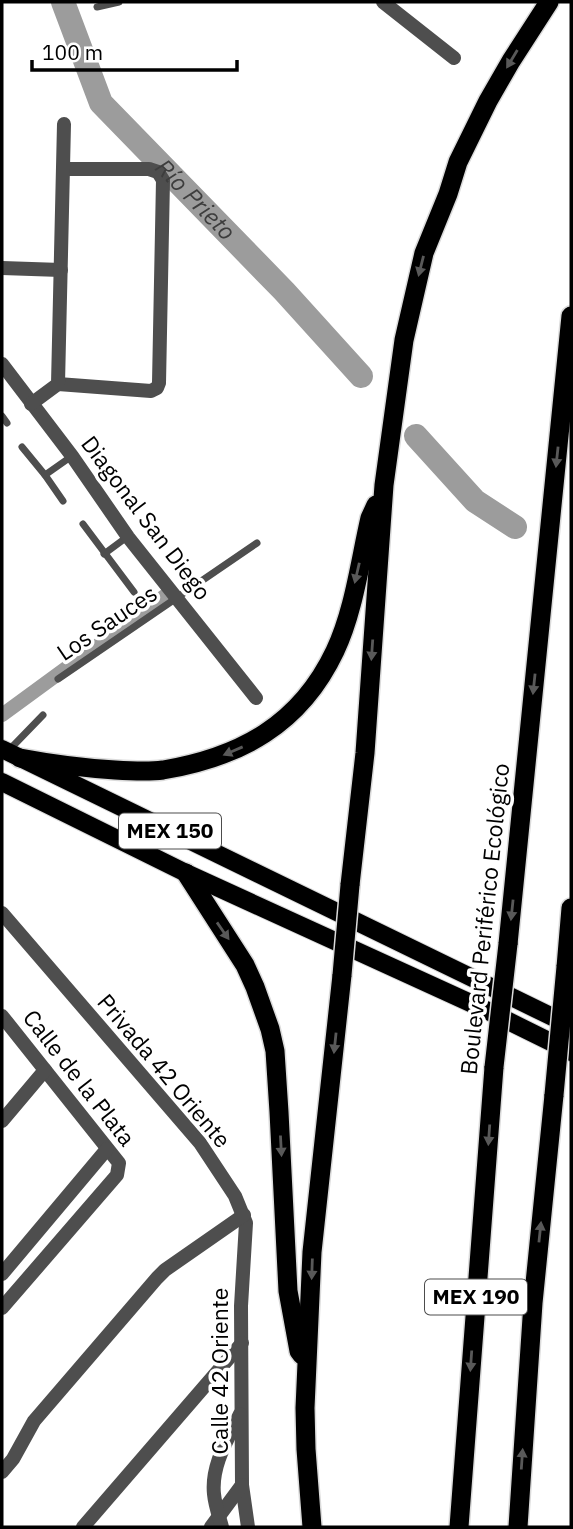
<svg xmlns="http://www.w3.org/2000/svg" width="573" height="1529" font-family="'IBM Plex Sans',sans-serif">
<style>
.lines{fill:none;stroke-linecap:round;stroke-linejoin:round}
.canal{stroke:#9c9c9c;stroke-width:14}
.river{stroke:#9c9c9c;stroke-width:24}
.primary-casing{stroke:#dbdbdb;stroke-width:20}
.trunk-casing{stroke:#dbdbdb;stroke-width:22}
.service{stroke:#4e4e4e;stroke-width:7}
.minor{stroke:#4e4e4e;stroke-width:14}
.primary{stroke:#000;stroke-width:18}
.trunk{stroke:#000;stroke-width:19}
.trunk-bridge-casing{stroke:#dbdbdb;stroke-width:22;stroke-linecap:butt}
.trunk-bridge{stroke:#000;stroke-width:19}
.oneway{fill:#595959}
.labels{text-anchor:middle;stroke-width:7;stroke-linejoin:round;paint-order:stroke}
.shield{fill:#fff;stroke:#4c4c4c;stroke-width:2}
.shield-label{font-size:21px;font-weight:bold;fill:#000}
.street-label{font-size:23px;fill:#000;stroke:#fff}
.water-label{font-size:24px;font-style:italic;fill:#3d3d3d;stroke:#fff}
</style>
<rect width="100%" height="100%" fill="#fff"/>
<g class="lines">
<polyline class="canal" points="2,715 166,595"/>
<g class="river">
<path id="s1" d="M63 2 101 103 284 291 361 376"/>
<polyline points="416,436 475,501 515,527"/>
</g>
<g class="primary-casing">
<g id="primary">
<polyline points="2,749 571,1026"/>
<polyline points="2,782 186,873 488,1011 571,1052"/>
</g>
</g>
<g class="trunk-casing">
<g id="trunk">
<path d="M20 758C52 764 83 768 115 770 131 771 148 772 163 770 240 757 300 725 335 651 354 611 360 561 370 518L376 505"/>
<polyline points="186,873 245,965 255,987 270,1029 275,1051 279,1112 288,1291 299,1351 302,1355"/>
<polyline points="350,885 365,753 384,485 404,340 424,253 448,194 458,162 488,101 511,61 549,2"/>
<polyline points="508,944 571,316"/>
<polyline points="566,967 571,908"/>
<polyline points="312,1527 306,1449 305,1408 312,1252 342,975"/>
<polyline points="459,1527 494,1067"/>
<polyline points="518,1527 533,1303 554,1095"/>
</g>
</g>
<g class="service">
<polyline points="97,7 119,2"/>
<polyline points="2,416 7,423"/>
<polyline points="22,447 45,475 63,501"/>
<polyline points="45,475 72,456"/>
<polyline points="83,524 134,592"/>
<polyline points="104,554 127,537"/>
<polyline points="58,679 257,543"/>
<polyline points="10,752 13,746 43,715"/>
</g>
<g class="minor">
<polyline points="383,2 454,58"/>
<polyline points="2,268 61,270"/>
<polyline points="2,364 72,456 128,537 256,698"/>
<polyline points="58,384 151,391 157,388 159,383 163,180 158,172 149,169 64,169"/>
<polyline points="31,404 58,384 64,124"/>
<polyline points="2,913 200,1143 235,1196 246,1223 241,1306 242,1485 248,1527"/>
<polyline points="2,1016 119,1163 117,1175 2,1308"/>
<polyline points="2,1121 45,1070"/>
<polyline points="2,1274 107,1149"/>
<polyline points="2,1472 13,1459 34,1421 157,1278 165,1270 244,1215"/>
<polyline points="83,1527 242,1343"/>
<polyline points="211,1527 242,1485"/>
<path d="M222 1527C219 1516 215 1505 214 1494 211 1465 228 1439 240 1414"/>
</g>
<use href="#primary" class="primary"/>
<use href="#trunk" class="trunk"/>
<g class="trunk-bridge-casing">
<g id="trunk-bridge">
<polyline points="342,975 350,885"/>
<polyline points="494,1067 508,944"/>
<polyline points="554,1095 566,967"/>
</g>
</g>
<use href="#trunk-bridge" class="trunk-bridge"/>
</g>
<defs><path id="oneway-solid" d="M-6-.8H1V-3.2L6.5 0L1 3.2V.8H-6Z" transform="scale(1.75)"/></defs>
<g class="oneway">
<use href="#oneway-solid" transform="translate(512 59) rotate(121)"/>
<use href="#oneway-solid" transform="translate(421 266) rotate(104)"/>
<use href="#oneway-solid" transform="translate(557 457) rotate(96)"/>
<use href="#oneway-solid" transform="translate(357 573) rotate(103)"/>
<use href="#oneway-solid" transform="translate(372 650) rotate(94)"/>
<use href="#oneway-solid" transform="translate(534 684) rotate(96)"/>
<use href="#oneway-solid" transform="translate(233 751) rotate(157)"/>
<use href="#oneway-solid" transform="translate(512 910) rotate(96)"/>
<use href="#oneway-solid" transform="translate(223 931) rotate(55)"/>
<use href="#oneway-solid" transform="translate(335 1043) rotate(96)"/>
<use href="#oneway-solid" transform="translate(489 1135) rotate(94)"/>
<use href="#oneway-solid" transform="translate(281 1146) rotate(87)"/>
<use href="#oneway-solid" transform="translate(540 1232) rotate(-84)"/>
<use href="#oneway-solid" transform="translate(312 1269) rotate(92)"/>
<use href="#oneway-solid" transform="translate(471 1361) rotate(94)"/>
<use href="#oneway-solid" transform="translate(522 1459) rotate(-86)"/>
</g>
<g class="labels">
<g class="shield">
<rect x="119" y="813.5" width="102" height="35" rx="5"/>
<rect x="425" y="1279.5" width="102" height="35" rx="5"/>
</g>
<g class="shield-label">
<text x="170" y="838">MEX 150</text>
<text x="476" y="1304">MEX 190</text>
</g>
<g class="street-label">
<text transform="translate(146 518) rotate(53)" y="8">Diagonal San Diego</text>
<text transform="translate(107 623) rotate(-34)" y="8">Los Sauces</text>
<text transform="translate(485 919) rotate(-84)" y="8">Boulevard Periférico Ecológico</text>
<text transform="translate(164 1071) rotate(50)" y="8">Privada 42 Oriente</text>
<text transform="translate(79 1078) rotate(52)" y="8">Calle de la Plata</text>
<text transform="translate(220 1371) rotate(-90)" y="8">Calle 42 Oriente</text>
</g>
<g class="water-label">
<text dy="8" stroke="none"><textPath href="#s1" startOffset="243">Río Prieto</textPath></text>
</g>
</g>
<rect width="573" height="1529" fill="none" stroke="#000000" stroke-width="7"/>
<path d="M32 60v10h205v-10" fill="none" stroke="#000000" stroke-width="3.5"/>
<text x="42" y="60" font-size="21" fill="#000000" stroke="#ffffff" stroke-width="5" paint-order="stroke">100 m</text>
</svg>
